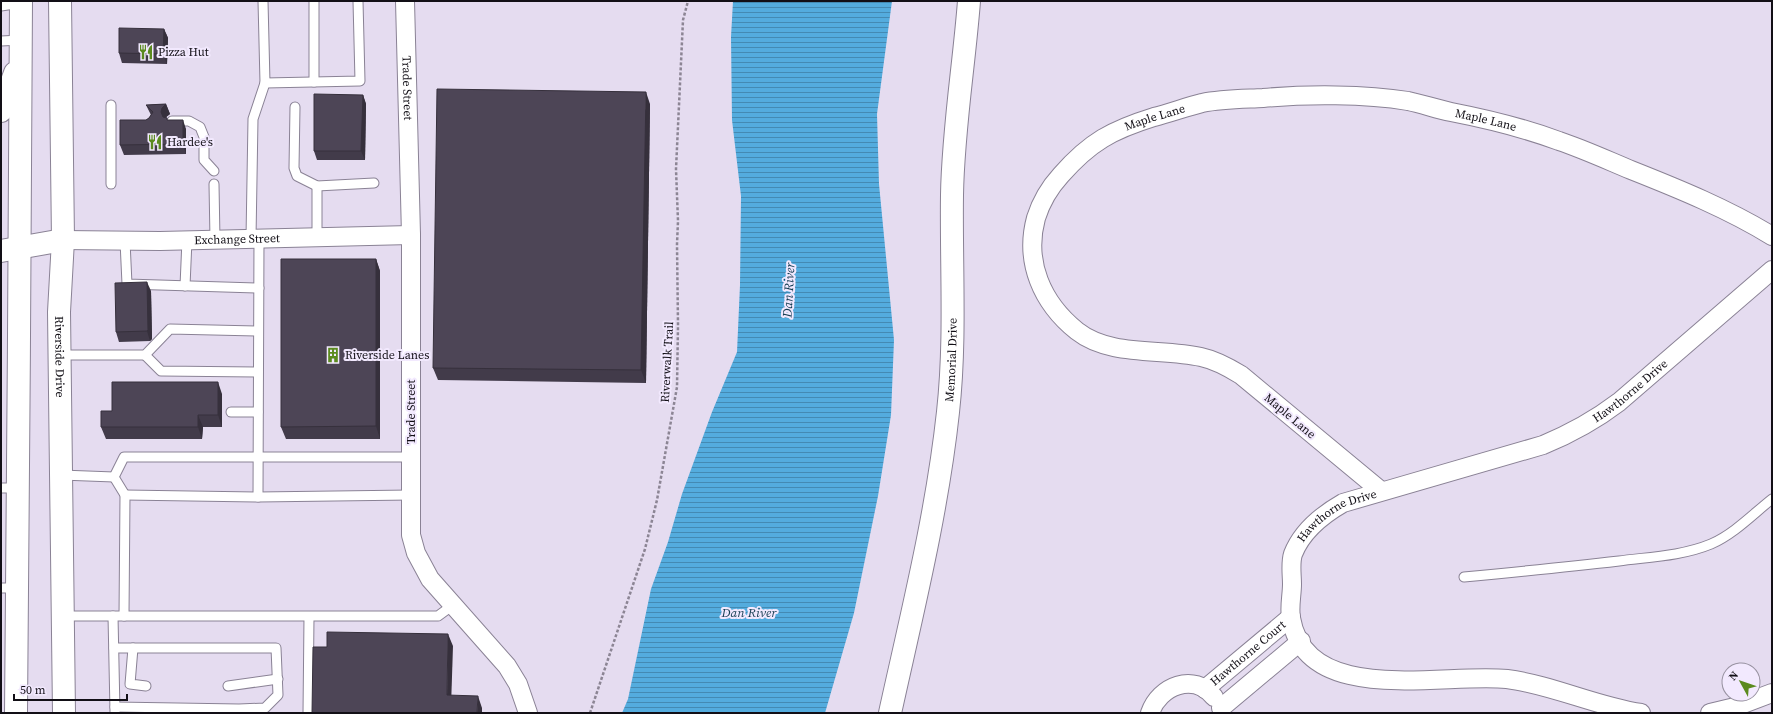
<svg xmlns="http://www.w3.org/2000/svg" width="1773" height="714" font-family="'Source Serif 4',serif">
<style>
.water{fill:url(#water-rules)}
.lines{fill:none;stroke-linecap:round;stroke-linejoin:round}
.service-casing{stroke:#8a8295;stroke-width:11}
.minor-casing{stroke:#8a8295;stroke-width:20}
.secondary-casing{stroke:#8a8295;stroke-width:24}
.primary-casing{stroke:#8a8295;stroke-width:24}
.path{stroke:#8c8594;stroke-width:2.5;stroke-dasharray:3 2;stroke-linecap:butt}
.service{stroke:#fff;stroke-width:9}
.minor{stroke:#fff;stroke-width:18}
.secondary{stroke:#fff;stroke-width:22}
.primary{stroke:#fff;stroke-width:22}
.wall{fill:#423b4a}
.shaded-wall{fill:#36303c}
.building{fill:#4d4556;stroke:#36303c}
.labels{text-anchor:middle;stroke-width:4;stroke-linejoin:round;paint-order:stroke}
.poi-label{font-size:12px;fill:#120f16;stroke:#f2e9fe;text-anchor:start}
.street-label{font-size:12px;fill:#120f16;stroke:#f2e9fe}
.water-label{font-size:13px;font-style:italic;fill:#173e53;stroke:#f2e9fe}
</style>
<defs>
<pattern id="water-rules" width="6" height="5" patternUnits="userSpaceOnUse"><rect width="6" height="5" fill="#54acde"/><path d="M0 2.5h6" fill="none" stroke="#448ab3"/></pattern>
</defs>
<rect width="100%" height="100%" fill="#e5dcf0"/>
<polygon class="water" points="733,1 892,1 877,114 879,184 894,340 891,415 878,496 854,613 825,713 622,713 628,699 651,589 668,542 682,494 712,412 737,352 740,285 741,196 732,120 731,37"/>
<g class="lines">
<g class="service-casing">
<g id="service">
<polyline points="263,1 265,83 360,81 358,1"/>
<polyline points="1,6 21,3"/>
<polyline points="1,41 21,40"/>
<polyline points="314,82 314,1"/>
<polyline points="111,105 111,184"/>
<polyline points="295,107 294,168 297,176 317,186 374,183"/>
<polyline points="172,121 189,121 200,127 204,137 204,160 214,171"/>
<polyline points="214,184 215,240"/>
<polyline points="317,237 317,186"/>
<polyline points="251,238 253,119 265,83"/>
<polyline points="125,241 127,284 259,288"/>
<polyline points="185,286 187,240"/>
<polyline points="60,355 145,355 170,329 258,331"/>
<polyline points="145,355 161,371 258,372"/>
<polyline points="231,412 258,412"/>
<polyline points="61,475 114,477"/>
<polyline points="114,477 124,457 411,457"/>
<polyline points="114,477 125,495 124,616"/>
<polyline points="1,488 17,488"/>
<polyline points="125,495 258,497 411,495"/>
<polyline points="258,497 259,238"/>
<path d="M1464 577C1516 572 1567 567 1619 561 1649 557 1682 556 1711 544 1734 534 1753 514 1772 499"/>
<polyline points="1,588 17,588"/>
<polyline points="63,616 438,616 453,605"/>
<polyline points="113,616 115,712"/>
<polyline points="114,648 276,648 278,695 265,708 239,709 115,707"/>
<polyline points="133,648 130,684 146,686"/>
<polyline points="228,686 278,679"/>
<polyline points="308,713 309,617"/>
</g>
</g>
<g class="minor-casing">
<g id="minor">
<path id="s1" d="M405 1 411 235V535L416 553 430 579 507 666 518 684 528 713"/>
<path id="s2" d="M63 240 160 241 411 235"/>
<path id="s3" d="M1381 491 1241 375C1228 367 1215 360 1201 357 1161 348 1110 357 1077 331 1042 303 1024 262 1036 218 1041 202 1050 187 1061 175 1090 142 1112 130 1154 117 1170 113 1186 107 1202 103 1221 99 1243 99 1263 98 1307 94 1365 94 1408 101 1422 104 1437 109 1451 112 1487 119 1524 128 1559 141 1583 149 1607 160 1631 170 1679 189 1728 209 1772 236"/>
<path id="s4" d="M1205 689 1291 617"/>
<polyline points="1221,708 1301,641"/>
<path d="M1150 713C1159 686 1194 672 1214 697"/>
<path id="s5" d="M1641 713C1595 706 1553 685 1507 679 1444 672 1306 708 1291 618 1289 607 1292 595 1292 584 1292 575 1290 563 1293 554 1302 531 1322 515 1343 503L1543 445C1572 433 1594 421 1619 402L1772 270"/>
<polyline points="1710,713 1735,707 1772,693"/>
</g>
</g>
<g class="secondary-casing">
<polyline id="secondary" points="1,251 63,240"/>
</g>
<g class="primary-casing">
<g id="primary">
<path id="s6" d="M60 1 63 240 59 312 64 713"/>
<polyline points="1,111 15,73"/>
<path d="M16 713C19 476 19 238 21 1"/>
<path id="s7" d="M890 713C912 613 937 514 948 412 956 340 951 267 952 195 953 130 964 66 969 1"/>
</g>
</g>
<polyline class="path" points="590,713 645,549 657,500 677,387 678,325 677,244 678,221 676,169 683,20 688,1"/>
<use href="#service" class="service"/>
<use href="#minor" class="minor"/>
<use href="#secondary" class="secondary"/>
<use href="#primary" class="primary"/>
</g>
<g class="wall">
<polygon points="164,29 168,38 167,64 122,63 119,53"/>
<polygon points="363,95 366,104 365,160 317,160 314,151"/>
<polygon points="166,104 170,114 166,117 167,118 167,120 186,129 186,154 124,155 120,145 146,120 149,118 151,115 146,105"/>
<polygon points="650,104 646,383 438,380 433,368"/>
<polygon points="376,259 380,271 380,439 286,439 281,427"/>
<polygon points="151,291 152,339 150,341 119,342 116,332"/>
<polygon points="222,394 222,427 203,427 202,439 106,439 101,427 112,411"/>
</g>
<g class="shaded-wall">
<polygon points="164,29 168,38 167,64 163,54"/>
<polygon points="646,92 650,104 646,383 641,370"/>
<polygon points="363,95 366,104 365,160 361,151"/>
<polygon points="166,104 170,114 165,118 164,121 161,112 162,108"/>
<polygon points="183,120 186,129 186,154 183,144"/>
<polygon points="376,259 380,271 380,439 376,426"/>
<polygon points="147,282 151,291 152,339 150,341 147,331"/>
<polygon points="218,382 222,394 222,427 218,415"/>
<polygon points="198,415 203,427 202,439 198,427"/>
<polygon points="448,634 453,646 451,707 447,695"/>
<polygon points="478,696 482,708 482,713 477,713"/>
</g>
<g class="building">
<polygon points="119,28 164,29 163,54 119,53"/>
<polygon points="437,89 646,92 641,370 433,368"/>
<polygon points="314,94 363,95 361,151 314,151"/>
<polygon points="166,104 162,108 161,112 163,117 167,118 167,120 183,120 183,144 120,145 120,120 146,120 149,118 153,112 146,105"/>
<polygon points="281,259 376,259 376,426 281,427"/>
<polygon points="147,282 148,330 147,331 116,332 115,283"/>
<polygon points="112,382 218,382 218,415 198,415 198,427 101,427 101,411 112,411"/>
<polygon points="327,632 448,634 447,695 478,696 477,713 312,713 313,647 327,647"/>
</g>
<defs>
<g id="restaurant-bare" transform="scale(1.2)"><path d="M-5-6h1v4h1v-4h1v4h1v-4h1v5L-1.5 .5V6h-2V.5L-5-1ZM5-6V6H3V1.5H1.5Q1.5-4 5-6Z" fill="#5b8a1f" stroke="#f2e9fe" stroke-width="2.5" paint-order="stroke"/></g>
<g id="building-bare" transform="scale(1.2)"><path d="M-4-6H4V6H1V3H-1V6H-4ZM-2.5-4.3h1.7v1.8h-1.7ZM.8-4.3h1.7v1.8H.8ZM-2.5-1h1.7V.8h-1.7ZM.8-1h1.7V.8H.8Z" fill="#5b8a1f" stroke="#f2e9fe" stroke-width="2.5" paint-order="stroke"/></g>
</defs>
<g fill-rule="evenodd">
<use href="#restaurant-bare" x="146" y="52"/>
<use href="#restaurant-bare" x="155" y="142"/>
<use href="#building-bare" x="333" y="355"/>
</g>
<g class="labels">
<g class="poi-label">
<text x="158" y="56">Pizza Hut</text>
<text x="167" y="146">Hardee's</text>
<text x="345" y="359">Riverside Lanes</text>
</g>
<g class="street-label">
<text dy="4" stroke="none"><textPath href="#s1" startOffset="87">Trade Street</textPath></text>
<text dy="4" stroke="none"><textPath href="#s3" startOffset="644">Maple Lane</textPath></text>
<text dy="4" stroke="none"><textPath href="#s3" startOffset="980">Maple Lane</textPath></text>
<text dy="4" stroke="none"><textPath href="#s2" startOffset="174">Exchange Street</textPath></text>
<text dy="4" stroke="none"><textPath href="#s6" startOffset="356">Riverside Drive</textPath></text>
<text dy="4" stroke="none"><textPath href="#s7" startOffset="359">Memorial Drive</textPath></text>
<text transform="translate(667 362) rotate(-87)" y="4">Riverwalk Trail</text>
<text dy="4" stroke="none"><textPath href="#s5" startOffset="832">Hawthorne Drive</textPath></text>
<text transform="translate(411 412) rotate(-90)" y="4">Trade Street</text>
<text transform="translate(1290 416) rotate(40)" y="4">Maple Lane</text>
<text dy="4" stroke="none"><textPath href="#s5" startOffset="509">Hawthorne Drive</textPath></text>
<text dy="4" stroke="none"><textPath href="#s4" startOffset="56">Hawthorne Court</textPath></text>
</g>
<g class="water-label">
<text transform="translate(788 290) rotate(-87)" y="5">Dan River</text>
<text x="749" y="617">Dan River</text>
</g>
</g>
<rect width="1773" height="714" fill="none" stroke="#120f16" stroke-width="4"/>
<g transform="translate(1741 682) rotate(310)"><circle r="19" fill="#f2e9fe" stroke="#9892a1"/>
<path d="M0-3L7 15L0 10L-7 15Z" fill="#5b8a1f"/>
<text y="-6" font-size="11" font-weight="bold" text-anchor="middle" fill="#120f16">N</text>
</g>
<path d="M14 694v6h113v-6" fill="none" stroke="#120f16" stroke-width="2"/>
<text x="20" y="694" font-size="12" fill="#120f16" stroke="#f2e9fe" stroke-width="3" paint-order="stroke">50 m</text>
</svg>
